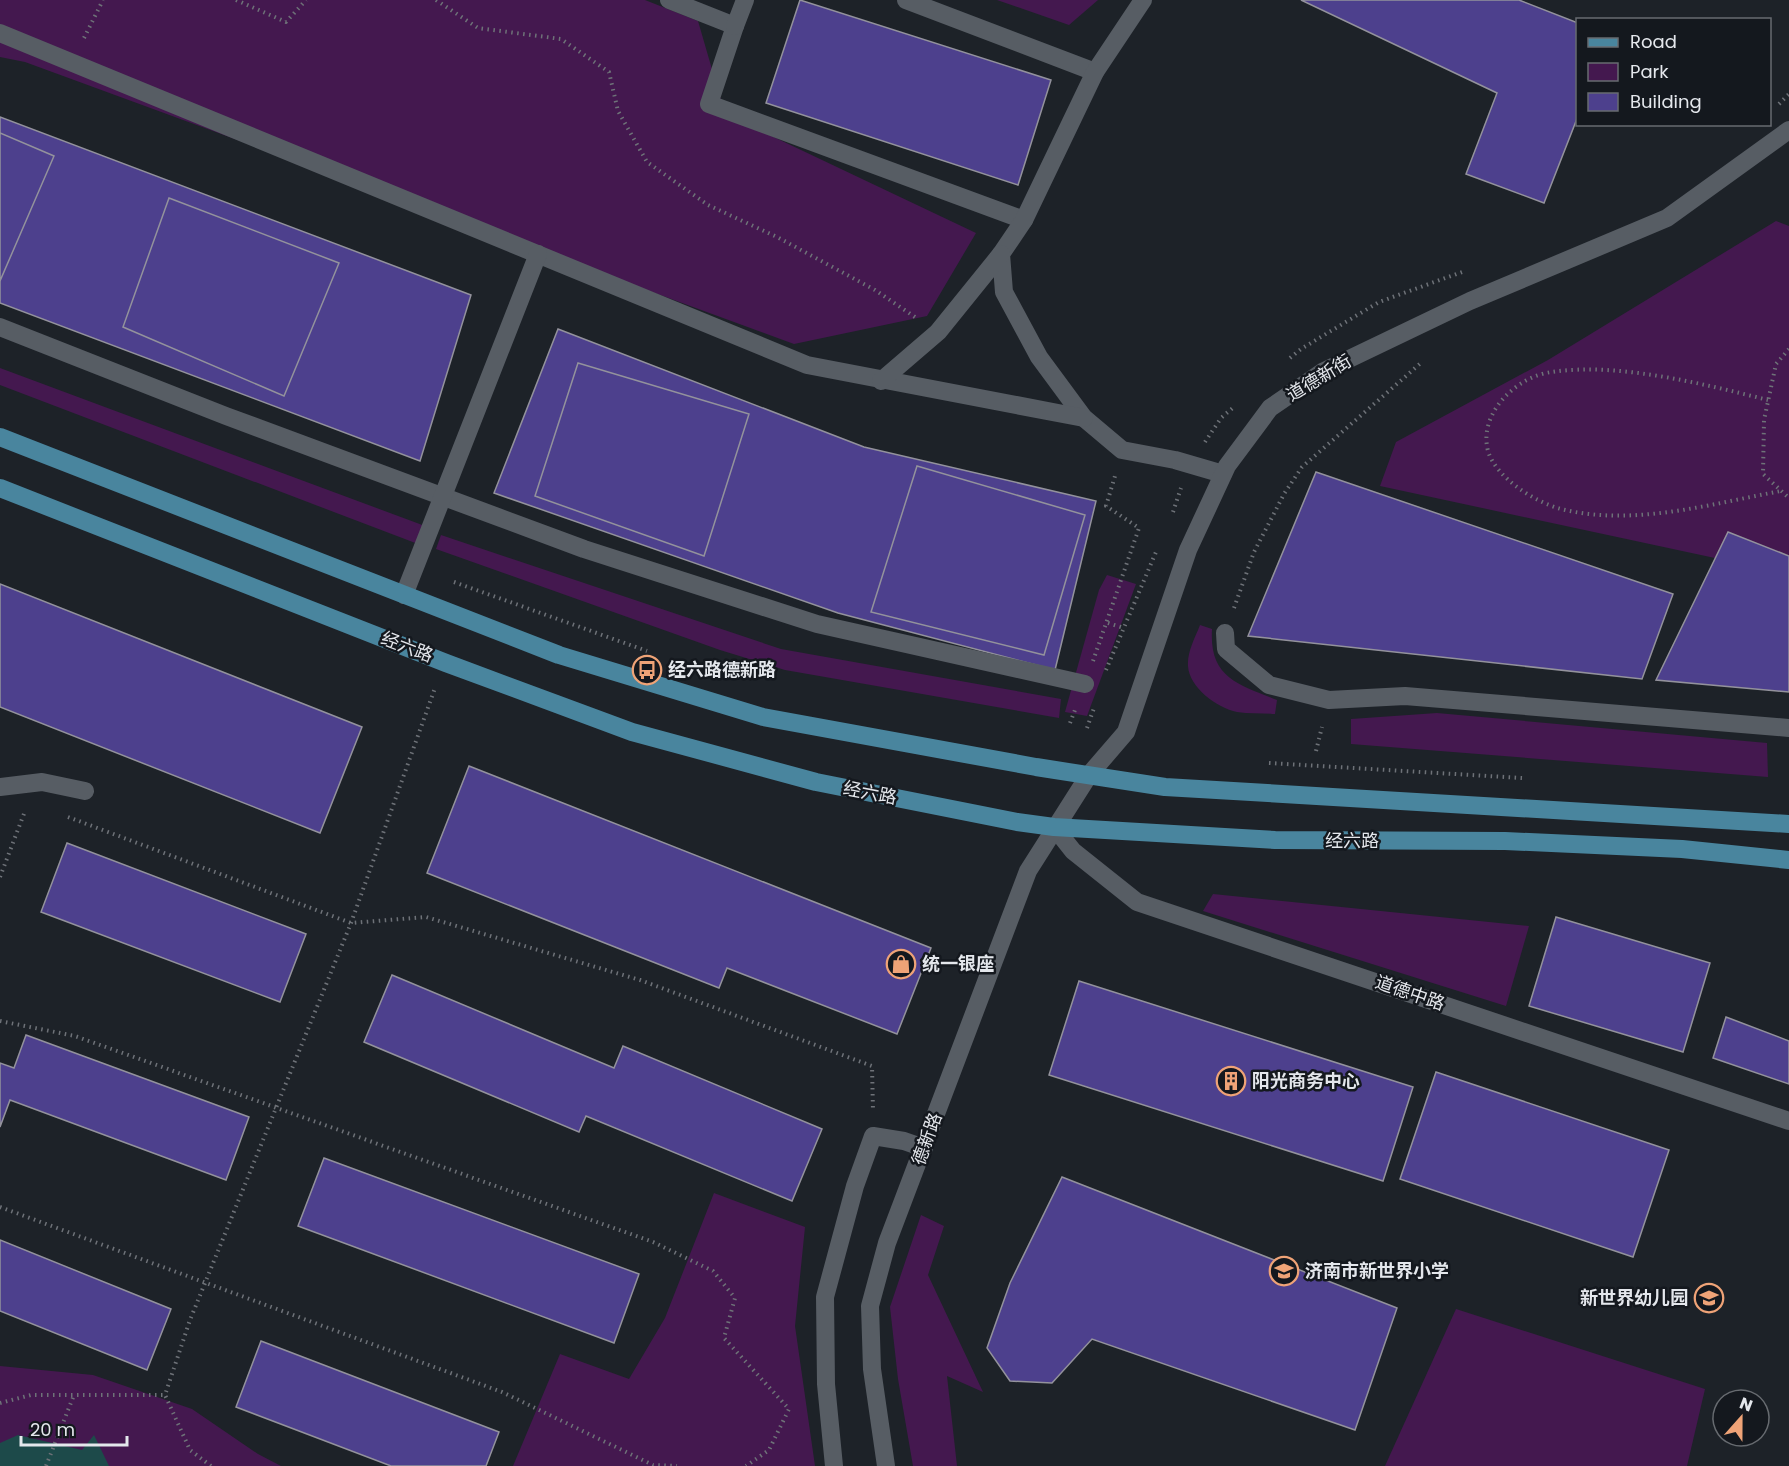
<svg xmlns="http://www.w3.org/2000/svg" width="1789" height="1466" font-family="Poppins,'Noto Sans SC',sans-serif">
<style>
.green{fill:#44184f}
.water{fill:#1d4a4a}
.building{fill:#4d408d;stroke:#93929c;stroke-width:1.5}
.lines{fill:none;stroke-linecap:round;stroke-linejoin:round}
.path{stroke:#6e7278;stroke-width:4;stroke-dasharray:1.5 4.5;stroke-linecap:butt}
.minor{stroke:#575d64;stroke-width:18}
.major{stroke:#49859e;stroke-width:18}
.labels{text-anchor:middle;stroke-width:5;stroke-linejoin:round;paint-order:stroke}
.street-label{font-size:18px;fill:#e4e7ec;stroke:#14181e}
.poi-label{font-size:18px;font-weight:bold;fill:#e4e7ec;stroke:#14181e;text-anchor:start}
</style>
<rect width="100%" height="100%" fill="#1d2228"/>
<g class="green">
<polygon points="0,0 645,0 698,21 725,114 976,233 927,316 794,344 25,62 0,57"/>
<polygon points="997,0 1098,0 1069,25"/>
<polygon points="1776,221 1789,226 1789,574 1380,486 1396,442 1548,360"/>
<polygon points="0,368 425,526 418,544 0,385"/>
<polygon points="441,535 781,649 1061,699 1059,718 785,670 720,650 436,549"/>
<polygon points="1107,575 1136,584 1087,716 1065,712 1099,590"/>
<path d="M1200 625 1212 629C1209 678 1238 684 1277 700L1275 714C1262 713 1249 714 1237 712 1217 708 1189 687 1188 666 1187 652 1195 638 1200 625Z"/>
<polygon points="1437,713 1767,743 1768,777 1351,744 1351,719"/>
<polygon points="1213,894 1529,926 1506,1006 1203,911"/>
<polygon points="714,1193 805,1227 795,1326 815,1466 513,1466 560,1354 629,1379 665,1318"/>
<polygon points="921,1215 944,1226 928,1275 983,1392 947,1376 957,1466 913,1466 898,1379 890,1307"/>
<polygon points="1456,1309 1705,1389 1687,1466 1385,1466"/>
<polygon points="0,1366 93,1375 192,1409 258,1454 281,1466 0,1466"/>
</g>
<polygon class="water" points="18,1435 82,1450 94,1435 109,1466 0,1466 0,1443"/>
<g class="building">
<polygon points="800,0 1051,80 1018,185 766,103"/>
<polygon points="1301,0 1519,0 1578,23 1578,116 1544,203 1466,174 1497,93"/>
<polygon points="0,117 471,295 420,461 0,303"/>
<polygon points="0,133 54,156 0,281"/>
<polygon points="169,198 339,263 284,396 123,327"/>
<polygon points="558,329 864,447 1096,501 1055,670 838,613 494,493"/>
<polygon points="578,363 749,414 704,556 535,496"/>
<polygon points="917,466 1085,515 1044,655 871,612"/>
<polygon points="1316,472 1673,594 1642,679 1248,636"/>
<polygon points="1728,532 1789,556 1789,692 1656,680"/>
<polygon points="0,584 362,727 320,833 0,707"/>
<polygon points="469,766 931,948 897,1034 727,968 719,988 427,873"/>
<polygon points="67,843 306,934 280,1002 41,912"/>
<polygon points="1556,917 1710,963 1683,1052 1529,1006"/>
<polygon points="392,975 614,1068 623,1046 822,1129 792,1201 586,1116 579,1132 364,1042"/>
<polygon points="1079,981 1413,1087 1383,1181 1049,1075"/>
<polygon points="1726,1017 1789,1041 1789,1084 1713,1058"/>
<polygon points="26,1035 249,1117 226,1180 10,1100 0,1127 0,1063 14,1068"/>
<polygon points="1436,1072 1669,1150 1633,1257 1400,1179"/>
<polygon points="324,1158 639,1274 614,1343 298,1226"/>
<polygon points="1062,1177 1397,1308 1355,1430 1092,1339 1052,1383 1010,1381 987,1348 1010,1283"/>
<polygon points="0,1240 171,1309 147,1370 0,1311"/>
<polygon points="261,1341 499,1432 486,1466 391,1466 236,1407"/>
</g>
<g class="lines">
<g class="path">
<polyline points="236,0 286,22 306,0"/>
<polyline points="436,0 478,28 561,39 609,72 618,111 647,162 708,205 777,237 875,290 915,317"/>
<polyline points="84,38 103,0"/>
<polyline points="1779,104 1789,94"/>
<polyline points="1789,349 1776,364 1764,420 1763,474 1789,498"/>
<polyline points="1290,358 1301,349 1379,302 1462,272"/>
<path d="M1768 400C1704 384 1617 362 1552 372 1517 376 1478 413 1488 451 1496 478 1535 502 1561 509 1633 527 1710 504 1781 491"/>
<polyline points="1205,442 1221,418 1235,406"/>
<polyline points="1173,512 1181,488"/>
<polyline points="454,582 647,651"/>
<polyline points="1234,608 1254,552 1284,494 1302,467 1422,362"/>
<polyline points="1108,623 1124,628"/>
<polyline points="1093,661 1139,528 1106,506 1115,476"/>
<polyline points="1106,670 1156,552"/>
<polyline points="1070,723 1075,710"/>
<polyline points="1087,728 1094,708"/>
<polyline points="1316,751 1322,727"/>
<polyline points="1269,763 1522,778"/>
<polyline points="68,817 351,923 426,917 640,980 872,1066 873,1111"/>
<polyline points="0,877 25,811"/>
<polyline points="0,1021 75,1036 653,1242 713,1271 735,1298 724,1338 789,1409 769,1450 746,1466"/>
<polyline points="0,1207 502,1392 653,1465 677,1466"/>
<polyline points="0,1403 31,1395 165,1395"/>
<polyline points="46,1466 74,1395"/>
<polyline points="211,1466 190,1450 165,1395 190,1320 351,923 435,688"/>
</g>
<g class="minor">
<polyline points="669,0 735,26 709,104 1024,220"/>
<polyline points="906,0 1095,72"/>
<polyline points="1143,0 1095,72 1024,220 1001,254 1004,292 1039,357 1084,418 1122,450 1175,460 1223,474"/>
<polyline points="735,26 745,0"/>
<polyline points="0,33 807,365 1084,418"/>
<polyline points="0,327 226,416 584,549 817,624 1085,684"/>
<polyline points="881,381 938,332 1001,254"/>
<polyline points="404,595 538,254"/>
<polyline points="1225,633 1226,649 1269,685 1329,700 1405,696 1789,728"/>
<polyline points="0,787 42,782 85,791"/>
<polyline points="1054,827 1073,851 1137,902 1789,1121"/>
<polyline points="834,1466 826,1384 825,1297 855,1186 873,1136 904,1141 924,1148"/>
<polyline points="886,1466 872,1369 870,1306 887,1243 1028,871 1089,775 1126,732 1188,550 1227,466 1270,408 1324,371 1470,301 1667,218 1789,130"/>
</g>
<g class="major">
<polyline points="0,437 559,655 763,717 1036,767 1165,787 1789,824"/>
<polyline points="0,488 446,663 632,732 816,782 1017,822 1054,827 1275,840 1505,841 1682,849 1789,860"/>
</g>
</g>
<defs>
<g id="bus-ring" transform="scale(1.5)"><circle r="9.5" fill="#14181e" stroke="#efa377" stroke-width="1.5"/><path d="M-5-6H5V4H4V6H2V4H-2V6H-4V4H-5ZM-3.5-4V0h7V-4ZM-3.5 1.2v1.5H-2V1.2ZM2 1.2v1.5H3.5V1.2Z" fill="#efa377"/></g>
<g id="shop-ring" transform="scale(1.5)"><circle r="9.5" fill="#14181e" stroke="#efa377" stroke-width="1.5"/><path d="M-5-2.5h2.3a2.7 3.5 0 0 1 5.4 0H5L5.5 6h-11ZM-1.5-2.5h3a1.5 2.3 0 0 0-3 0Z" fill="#efa377"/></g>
<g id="building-ring" transform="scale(1.5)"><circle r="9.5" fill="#14181e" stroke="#efa377" stroke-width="1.5"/><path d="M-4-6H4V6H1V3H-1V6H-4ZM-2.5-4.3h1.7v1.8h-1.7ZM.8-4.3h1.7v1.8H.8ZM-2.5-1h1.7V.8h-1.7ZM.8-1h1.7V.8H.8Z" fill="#efa377"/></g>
<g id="school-ring" transform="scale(1.5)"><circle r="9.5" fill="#14181e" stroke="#efa377" stroke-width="1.5"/><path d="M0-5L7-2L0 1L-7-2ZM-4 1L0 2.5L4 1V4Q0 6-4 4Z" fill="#efa377"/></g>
</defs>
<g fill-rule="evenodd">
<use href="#bus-ring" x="647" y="670"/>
<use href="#shop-ring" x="901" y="964"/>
<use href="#building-ring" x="1231" y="1081"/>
<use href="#school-ring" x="1284" y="1271"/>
<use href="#school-ring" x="1709" y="1298"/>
</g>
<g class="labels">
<g class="street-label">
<text transform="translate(1319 378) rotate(-31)" y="6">道德新街</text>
<text transform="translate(407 647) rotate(21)" y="6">经六路</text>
<text transform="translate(870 793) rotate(11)" y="6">经六路</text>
<text x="1352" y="847">经六路</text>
<text transform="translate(1410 993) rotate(19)" y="6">道德中路</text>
<text transform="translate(927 1139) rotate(-70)" y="6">德新路</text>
</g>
<g class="poi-label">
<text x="668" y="676">经六路德新路</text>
<text x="922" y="970">统一银座</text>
<text x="1252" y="1087">阳光商务中心</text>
<text x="1305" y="1277">济南市新世界小学</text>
<text x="1688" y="1304" text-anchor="end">新世界幼儿园</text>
</g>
</g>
<rect x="1576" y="18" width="195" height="108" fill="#14181e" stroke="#676b70" stroke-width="1.5"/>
<rect x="1588" y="38" width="30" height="9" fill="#49859e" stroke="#676b70" stroke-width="1.5"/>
<text x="1630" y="48" font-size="18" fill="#e4e7ec">Road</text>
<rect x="1588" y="63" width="30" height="18" fill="#44184f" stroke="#676b70" stroke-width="1.5"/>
<text x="1630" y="78" font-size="18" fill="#e4e7ec">Park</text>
<rect x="1588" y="93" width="30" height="18" fill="#4d408d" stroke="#676b70" stroke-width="1.5"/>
<text x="1630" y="108" font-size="18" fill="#e4e7ec">Building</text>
<g transform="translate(1741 1418) rotate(21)"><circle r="28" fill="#14181e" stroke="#676b70" stroke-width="1.5"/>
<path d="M0-4.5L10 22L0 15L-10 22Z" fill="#efa377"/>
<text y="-9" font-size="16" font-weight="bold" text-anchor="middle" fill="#e4e7ec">N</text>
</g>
<path d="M21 1436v9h106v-9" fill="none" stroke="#e4e7ec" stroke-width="3"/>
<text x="30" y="1436" font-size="18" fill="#e4e7ec" stroke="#14181e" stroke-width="4.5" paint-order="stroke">20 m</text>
</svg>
